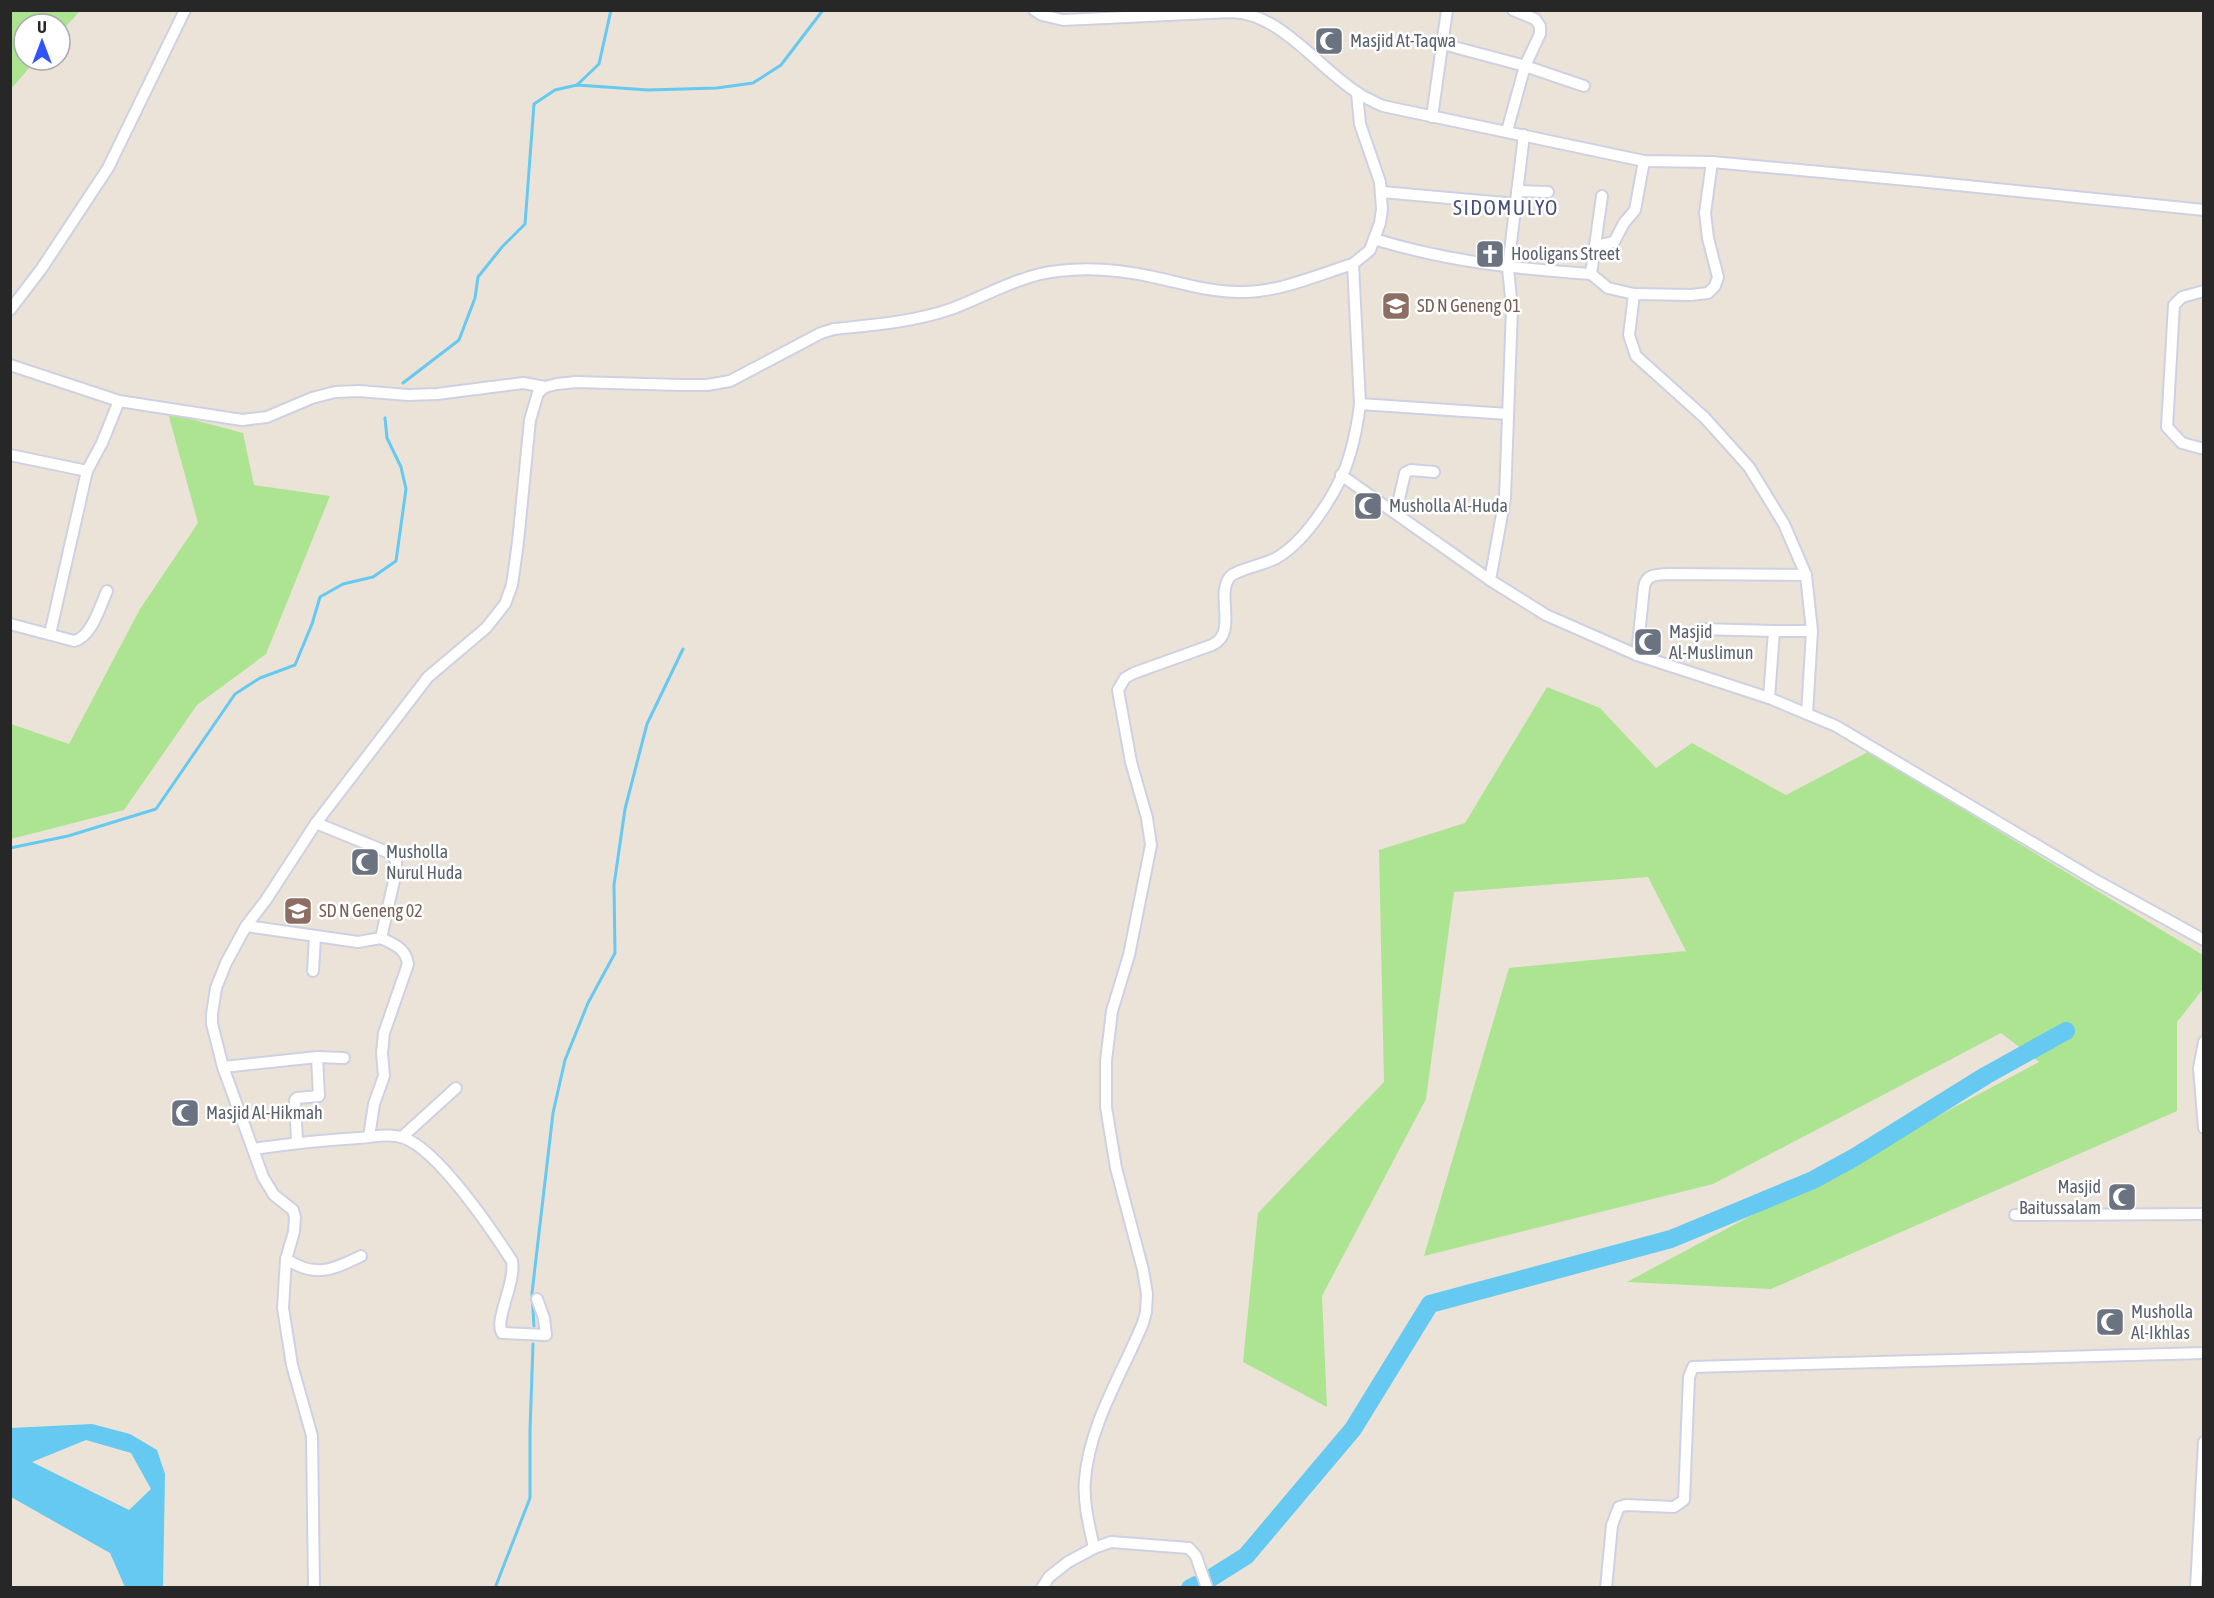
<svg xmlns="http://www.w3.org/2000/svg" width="2214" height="1598" font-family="'Asap Condensed',sans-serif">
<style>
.green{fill:#ace492}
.water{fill:#66c9f1;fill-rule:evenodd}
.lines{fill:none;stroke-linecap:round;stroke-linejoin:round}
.stream{stroke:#66c9f1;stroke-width:3}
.river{stroke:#66c9f1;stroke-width:18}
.street-casing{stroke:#cdd1e1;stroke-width:14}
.street{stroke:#fff;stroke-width:10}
.labels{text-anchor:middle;stroke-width:5;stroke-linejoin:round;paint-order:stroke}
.worship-label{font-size:18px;fill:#5b616d;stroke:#fff;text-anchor:start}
.education-label{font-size:18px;fill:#785e54;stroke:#fff;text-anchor:start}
.quarter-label{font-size:21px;letter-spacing:1.5px;fill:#474f78;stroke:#fff}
</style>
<rect width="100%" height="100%" fill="#ebe3d8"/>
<g class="green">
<polygon points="11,10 80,11 60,33 60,24 24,24 24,60 36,60 11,89"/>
<polygon points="168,413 243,433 254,485 330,496 266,654 197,705 124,810 11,839 11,724 69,744 140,609 198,523"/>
<polygon points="1547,687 1600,708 1656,768 1692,743 1786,795 1868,752 2203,955 2203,989 2177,1022 2177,1111 1771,1289 1627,1282 2039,1062 2001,1033 1713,1184 1424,1256 1509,968 1686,951 1648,877 1454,892 1426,1099 1322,1296 1327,1407 1243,1362 1258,1213 1384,1082 1379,850 1465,823"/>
</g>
<path class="water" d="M92 1424 130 1434 157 1450 165 1474 163 1587H125L110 1553 11 1497V1428ZM86 1440 131 1453 151 1489 129 1510 32 1462Z"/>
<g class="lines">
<g class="stream">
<polyline points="577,85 599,64 611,10"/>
<polyline points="403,383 459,340 475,298 478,277 502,247 525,224 534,104 555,90 577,85 648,90 717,88 753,83 781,65 823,10"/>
<polyline points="10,848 68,836 156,809 235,694 260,678 295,665 312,624 320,597 343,584 373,577 396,561 406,489 401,467 387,438 385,418"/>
<polyline points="534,1326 532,1293 553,1113 565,1060 588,1003 615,953 614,885 625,809 647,724 683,649"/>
<polyline points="495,1588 530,1498 530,1430 533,1344"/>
</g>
<g class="river">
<polyline points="1211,1578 1246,1556 1353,1429 1430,1304 1671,1239 1813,1180 1855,1157 1985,1076 2066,1031"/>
<polyline points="1190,1588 1196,1585"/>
</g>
<g class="street-casing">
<g id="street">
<path d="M1034 10 1042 15 1063 20 1231 12C1281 13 1318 68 1358 93 1365 98 1374 102 1383 106L1644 161 1712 162 1918 181 2204 210"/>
<polyline points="1443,44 1525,66 1584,86"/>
<polyline points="1357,93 1360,124 1380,182 1382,209 1380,223 1370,250 1353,264 1360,404 1508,414"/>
<polyline points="1432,117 1447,10"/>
<polyline points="1507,131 1525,66 1540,34 1540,26 1535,19 1513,10"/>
<polyline points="1524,135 1508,268 1512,308 1505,498 1490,580 1546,615 1637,655 1769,698 1836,726 2097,881 2204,940"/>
<polyline points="1517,191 1548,192"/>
<polyline points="1382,192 1516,204"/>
<path d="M1374 239C1445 261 1517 269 1591 274L1602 196"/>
<polyline points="1596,246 1614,242 1624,223 1635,210 1644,161"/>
<polyline points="1591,274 1608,288 1634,294 1629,335 1636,356 1705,418 1749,467 1784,524 1806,575 1812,631 1807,714"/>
<polyline points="2204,291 2182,297 2174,305 2167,427 2182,443 2204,449"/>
<polyline points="1634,294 1691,295 1708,293 1715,286 1718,277 1708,238 1705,213 1712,162"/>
<polyline points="10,310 42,268 108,168 185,10"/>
<polyline points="10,365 119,401 242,420 267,417 312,398 335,392 359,391 408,395 437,394 523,383 545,387"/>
<polyline points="10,455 87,471 102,443 119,401"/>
<polyline points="1341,475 1490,580"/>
<polyline points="1396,512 1405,473 1411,470 1434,472"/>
<path d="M10 624 74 641C92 637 100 606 107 591"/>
<polyline points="1700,629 1774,631 1769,698"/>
<polyline points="1774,631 1812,631"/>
<polyline points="50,634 87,471"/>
<path d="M1637 655 1644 587C1646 574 1657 575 1667 574L1806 575"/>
<polyline points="246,926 358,942 381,938 396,872 396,861 392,854 316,823"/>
<polyline points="313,971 315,937"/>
<polyline points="2204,1042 2199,1068 2204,1128"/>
<polyline points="223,1067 317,1057 344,1058"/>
<path d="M369 1137 374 1104 384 1076 382 1053 384 1033 408 964C406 948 393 944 381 938"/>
<polyline points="402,1137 456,1088"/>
<polyline points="297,1142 295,1100 297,1098 319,1096 317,1057"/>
<path d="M253 1149C288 1144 323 1140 358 1138 373 1137 390 1133 404 1138 438 1150 492 1230 512 1261 516 1283 494 1320 502 1333L546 1335 544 1318 537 1299"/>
<polyline points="2015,1215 2204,1214"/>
<path d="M286 1259C315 1278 332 1270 361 1256"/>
<path d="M1094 1548C1089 1525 1083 1502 1085 1479 1090 1423 1122 1374 1143 1323L1146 1312 1147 1294 1143 1270 1116 1168 1106 1107V1061L1112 1011 1129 955 1151 845 1147 818 1131 762 1118 690 1125 678 1134 673 1212 645C1238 633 1216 597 1229 578 1235 569 1266 565 1278 557 1308 539 1341 487 1350 454 1355 437 1358 421 1360 404"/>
<path d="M314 1588 312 1436 292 1365 283 1308 286 1259 294 1232 295 1217 293 1210 274 1195 263 1177 223 1067 212 1024V1014L216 988 226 963 246 926 266 900 316 823 428 677 486 628 505 604 512 585 518 542 530 420 538 393 545 387 557 384 576 382 680 385H707L730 381 821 333 834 329C873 325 913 322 951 309 986 296 1020 275 1058 271 1090 267 1122 270 1153 277 1182 283 1209 292 1239 292 1278 293 1317 275 1353 264"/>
<polyline points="1042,1588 1049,1577 1068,1562 1094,1548 1111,1542 1189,1548 1196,1556 1207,1588"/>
<polyline points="1606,1588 1612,1525 1619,1507 1626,1505 1674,1507 1684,1500 1689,1377 1693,1367 2204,1353"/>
<polyline points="2196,1588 2204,1442"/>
</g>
</g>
<use href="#street" class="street"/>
</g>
<defs>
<g id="mosque-square" transform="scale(1.5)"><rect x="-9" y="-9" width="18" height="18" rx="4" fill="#6b7280" stroke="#fff"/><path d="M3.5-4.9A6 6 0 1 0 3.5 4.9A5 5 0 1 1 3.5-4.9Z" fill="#fff"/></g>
<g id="church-square" transform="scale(1.5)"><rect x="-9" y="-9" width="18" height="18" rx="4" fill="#6b7280" stroke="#fff"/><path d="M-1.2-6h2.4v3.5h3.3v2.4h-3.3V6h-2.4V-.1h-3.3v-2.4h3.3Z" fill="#fff"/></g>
<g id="school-square" transform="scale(1.5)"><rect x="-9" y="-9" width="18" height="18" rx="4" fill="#8d6e63" stroke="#fff"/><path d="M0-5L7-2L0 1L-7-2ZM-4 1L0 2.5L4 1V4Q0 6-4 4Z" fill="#fff"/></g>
</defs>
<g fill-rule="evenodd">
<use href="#mosque-square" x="1329" y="41"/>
<use href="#church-square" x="1490" y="254"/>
<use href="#school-square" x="1396" y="306"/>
<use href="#mosque-square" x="1368" y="506"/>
<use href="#mosque-square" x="1648" y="642"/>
<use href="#mosque-square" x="365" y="862"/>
<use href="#school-square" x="298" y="911"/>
<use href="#mosque-square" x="185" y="1113"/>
<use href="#mosque-square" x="2122" y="1197"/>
<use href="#mosque-square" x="2110" y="1322"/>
</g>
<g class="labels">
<g class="worship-label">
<text x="1350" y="47">Masjid At-Taqwa</text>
<text x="1511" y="260">Hooligans Street</text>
<text x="1389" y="512">Musholla Al-Huda</text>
<text x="1669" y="638">Masjid<tspan x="1669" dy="21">Al-Muslimun</tspan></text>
<text x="386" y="858">Musholla<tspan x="386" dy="21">Nurul Huda</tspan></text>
<text x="206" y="1119">Masjid Al-Hikmah</text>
<text x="2101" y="1193" text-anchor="end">Masjid<tspan x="2101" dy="21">Baitussalam</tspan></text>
<text x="2131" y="1318">Musholla<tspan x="2131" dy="21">Al-Ikhlas</tspan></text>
</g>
<g class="education-label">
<text x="1417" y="312">SD N Geneng 01</text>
<text x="319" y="917">SD N Geneng 02</text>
</g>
<g class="quarter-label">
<text x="1506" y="215">SIDOMULYO</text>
</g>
</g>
<rect width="2214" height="1598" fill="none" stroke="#272727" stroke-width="24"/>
<g transform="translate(42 42)"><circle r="28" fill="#ffffff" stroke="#a9a9a9" stroke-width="1.5"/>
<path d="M0-4.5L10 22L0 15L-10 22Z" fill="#3153fe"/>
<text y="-9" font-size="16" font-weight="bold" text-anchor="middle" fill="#272727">U</text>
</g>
</svg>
